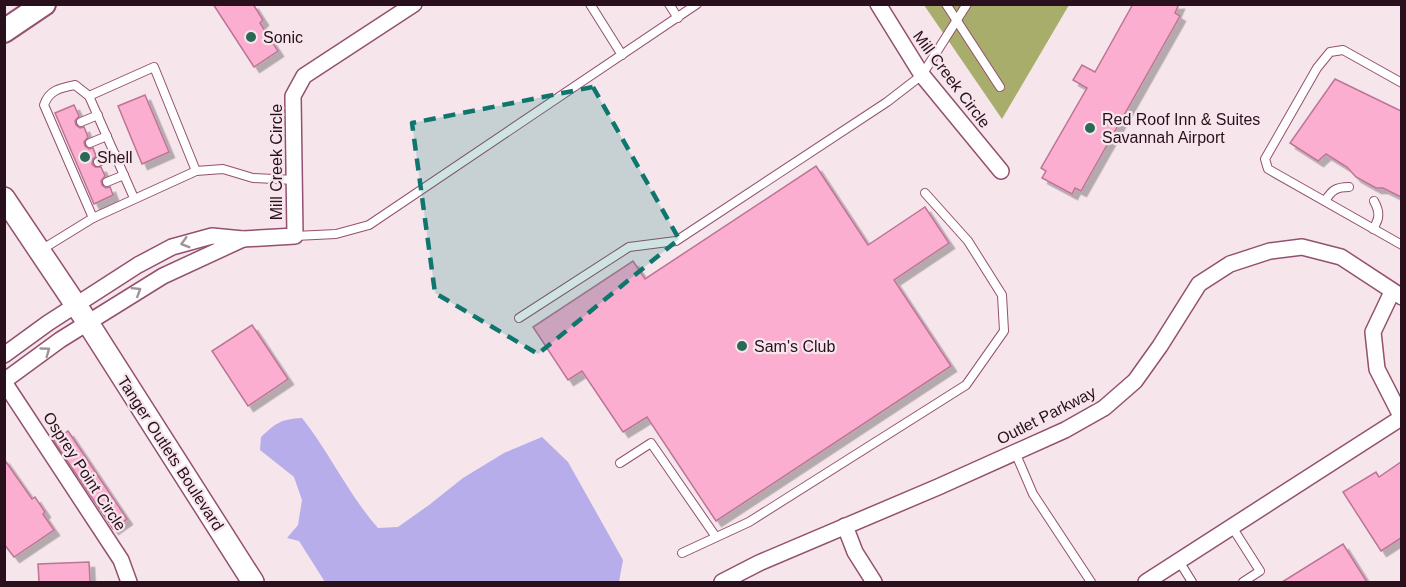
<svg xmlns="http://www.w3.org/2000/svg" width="1406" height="587" font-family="Arial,sans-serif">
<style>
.forest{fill:#a9ad6c}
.water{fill:#b6adea}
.building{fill:#fbaed0;stroke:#bd7496;stroke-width:1.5;filter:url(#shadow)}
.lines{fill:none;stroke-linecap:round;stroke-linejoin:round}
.lane-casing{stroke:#945070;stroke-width:10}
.street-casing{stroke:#945070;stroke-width:18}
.secondary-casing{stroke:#945070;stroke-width:24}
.primary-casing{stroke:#945070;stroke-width:26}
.lane{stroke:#fff;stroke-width:8}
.street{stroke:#fff;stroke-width:15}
.secondary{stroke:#fff;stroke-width:21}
.primary{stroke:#fff;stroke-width:22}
.oneway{stroke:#9f9399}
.marked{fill:#0f766e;fill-opacity:0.2;stroke:#0f766e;stroke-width:4.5;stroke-dasharray:12 8;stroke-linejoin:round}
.poi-dot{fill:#2a6956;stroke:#f6e6ec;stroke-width:2}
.labels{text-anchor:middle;stroke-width:4.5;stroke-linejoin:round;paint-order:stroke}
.poi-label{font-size:16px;fill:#2a0f1d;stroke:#f6e6ec;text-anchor:start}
.street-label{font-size:16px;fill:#2a0f1d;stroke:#f6e6ec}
</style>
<defs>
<filter id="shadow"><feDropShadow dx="5.5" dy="5.5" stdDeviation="0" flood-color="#0004"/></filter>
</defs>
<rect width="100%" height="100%" fill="#f6e6ec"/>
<polygon class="forest" points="924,5 1069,5 1002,119"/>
<path class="water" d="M302 418C330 453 348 494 378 528L398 527 429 505 463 478 504 453 542 437 568 462 623 560 619 582H325L299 541 287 538 298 525 302 500 294 477 260 450 261 437C276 423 281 419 302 418Z"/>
<g class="building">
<polygon points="213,4 253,4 263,20 260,23 278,51 254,67"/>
<polygon points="1133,4 1179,4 1175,13 1180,16 1081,191 1075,188 1072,194 1042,178 1046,171 1041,168 1087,88 1073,80 1082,65 1095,72"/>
<polygon points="1335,79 1401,111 1401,197 1383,188 1376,188 1356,177 1347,167 1326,154 1318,161 1290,143"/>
<polygon points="145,95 169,152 142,164 118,106"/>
<polygon points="74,105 79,116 75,121 76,125 80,128 84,127 88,137 84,142 85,146 89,149 93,148 96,156 93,159 92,164 95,167 101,167 105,176 101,181 102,185 106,188 110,187 113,195 94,204 55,113"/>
<polygon points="816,166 868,245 925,207 949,243 894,280 951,366 716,521 647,417 623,432 582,371 568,380 533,327 633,261 645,279"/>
<polygon points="252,325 288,379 248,406 212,351"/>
<polygon points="68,431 127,519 113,529 54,441"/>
<polygon points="4,459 32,499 35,497 45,512 43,514 54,530 14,557 4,544"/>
<polygon points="1401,462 1401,538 1381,551 1343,492 1376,472 1379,477"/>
<polygon points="1343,544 1367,582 1282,582"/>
<polygon points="89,562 90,582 39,582 38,564"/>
</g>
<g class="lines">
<g class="lane-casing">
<g id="lane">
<polyline points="590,4 622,55"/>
<polyline points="669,4 678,18"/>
<polyline points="946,4 1000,87"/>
<polyline points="1402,83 1343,50 1330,52 1317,68 1265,159 1268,169 1402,245"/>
<polyline points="89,96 154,67 196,171"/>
<polyline points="81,122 98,115"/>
<polyline points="90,143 107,136"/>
<polyline points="98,162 115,154"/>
<polyline points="107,182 124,175"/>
<path d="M1325 201C1332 190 1336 187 1349 187"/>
<path d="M93 218 44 105C49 90 60 88 75 85L89 96 134 198"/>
<path d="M1373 229C1380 218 1380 212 1374 201"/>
<polyline points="295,236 336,234 369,225 697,4"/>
<polyline points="41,250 93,218 196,171 223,169 253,178 295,180"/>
<polyline points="519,318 629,247 676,241 887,102 922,75 967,4"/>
<polyline points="1015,452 1033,494 1091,582"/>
<polyline points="620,463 651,443 716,537"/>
<polyline points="1232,527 1260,571 1243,582"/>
<polyline points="682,553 749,522 966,385 1004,331 1002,295 968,241 925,193"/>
<polyline points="1179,561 1192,582"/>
</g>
</g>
<g class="street-casing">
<g id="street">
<polyline points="878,4 922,75 1001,171"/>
<polyline points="1392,292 1373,332 1377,369 1402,418"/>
<polyline points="4,355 48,323 138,265 172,247 212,236 243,239 295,236 293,96 304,76 414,4"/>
<polyline points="4,381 60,340 163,276 243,239"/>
<polyline points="4,382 121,560 129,582"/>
<polyline points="845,526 855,552 874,582"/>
<polyline points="722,582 759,563 938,487 1065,430 1104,408 1135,381 1160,346 1199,284 1230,264 1270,251 1302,247 1341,257 1402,297"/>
<polyline points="1146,582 1401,418"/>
</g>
</g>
<g class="secondary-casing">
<polyline id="secondary" points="4,198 88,323 253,582"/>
</g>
<g class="primary-casing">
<polyline id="primary" points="4,31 44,4"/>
</g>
<use href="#lane" class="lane"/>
<use href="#street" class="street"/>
<use href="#secondary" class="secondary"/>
<use href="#primary" class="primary"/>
</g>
<defs><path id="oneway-chevron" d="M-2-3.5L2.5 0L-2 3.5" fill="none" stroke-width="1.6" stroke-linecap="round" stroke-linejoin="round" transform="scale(1.5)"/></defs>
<g class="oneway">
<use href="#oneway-chevron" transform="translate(185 243) rotate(164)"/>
<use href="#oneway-chevron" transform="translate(137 291) rotate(-32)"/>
<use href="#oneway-chevron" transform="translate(46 351) rotate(-36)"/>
</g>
<path class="marked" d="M593 87 679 239 538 354 435 293 412 123Z"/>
<g class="poi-dot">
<circle cx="251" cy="37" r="6"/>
<circle cx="1090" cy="128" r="6"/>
<circle cx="85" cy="157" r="6"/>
<circle cx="742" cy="346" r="6"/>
</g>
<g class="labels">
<g class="poi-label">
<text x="263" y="43">Sonic</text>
<text x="1102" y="125">Red Roof Inn &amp; Suites<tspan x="1102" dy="18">Savannah Airport</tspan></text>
<text x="97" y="163">Shell</text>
<text x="754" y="352">Sam's Club</text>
</g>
<g class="street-label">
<text transform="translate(952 79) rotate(53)" y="6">Mill Creek Circle</text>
<text transform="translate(276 162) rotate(-90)" y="6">Mill Creek Circle</text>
<text transform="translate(1046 415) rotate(-27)" y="6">Outlet Parkway</text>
<text transform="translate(171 453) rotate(57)" y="6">Tanger Outlets Boulevard</text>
<text transform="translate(85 471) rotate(57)" y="6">Osprey Point Circle</text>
</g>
</g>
<rect width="1406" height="587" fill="none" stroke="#2a0f1d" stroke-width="12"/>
</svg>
